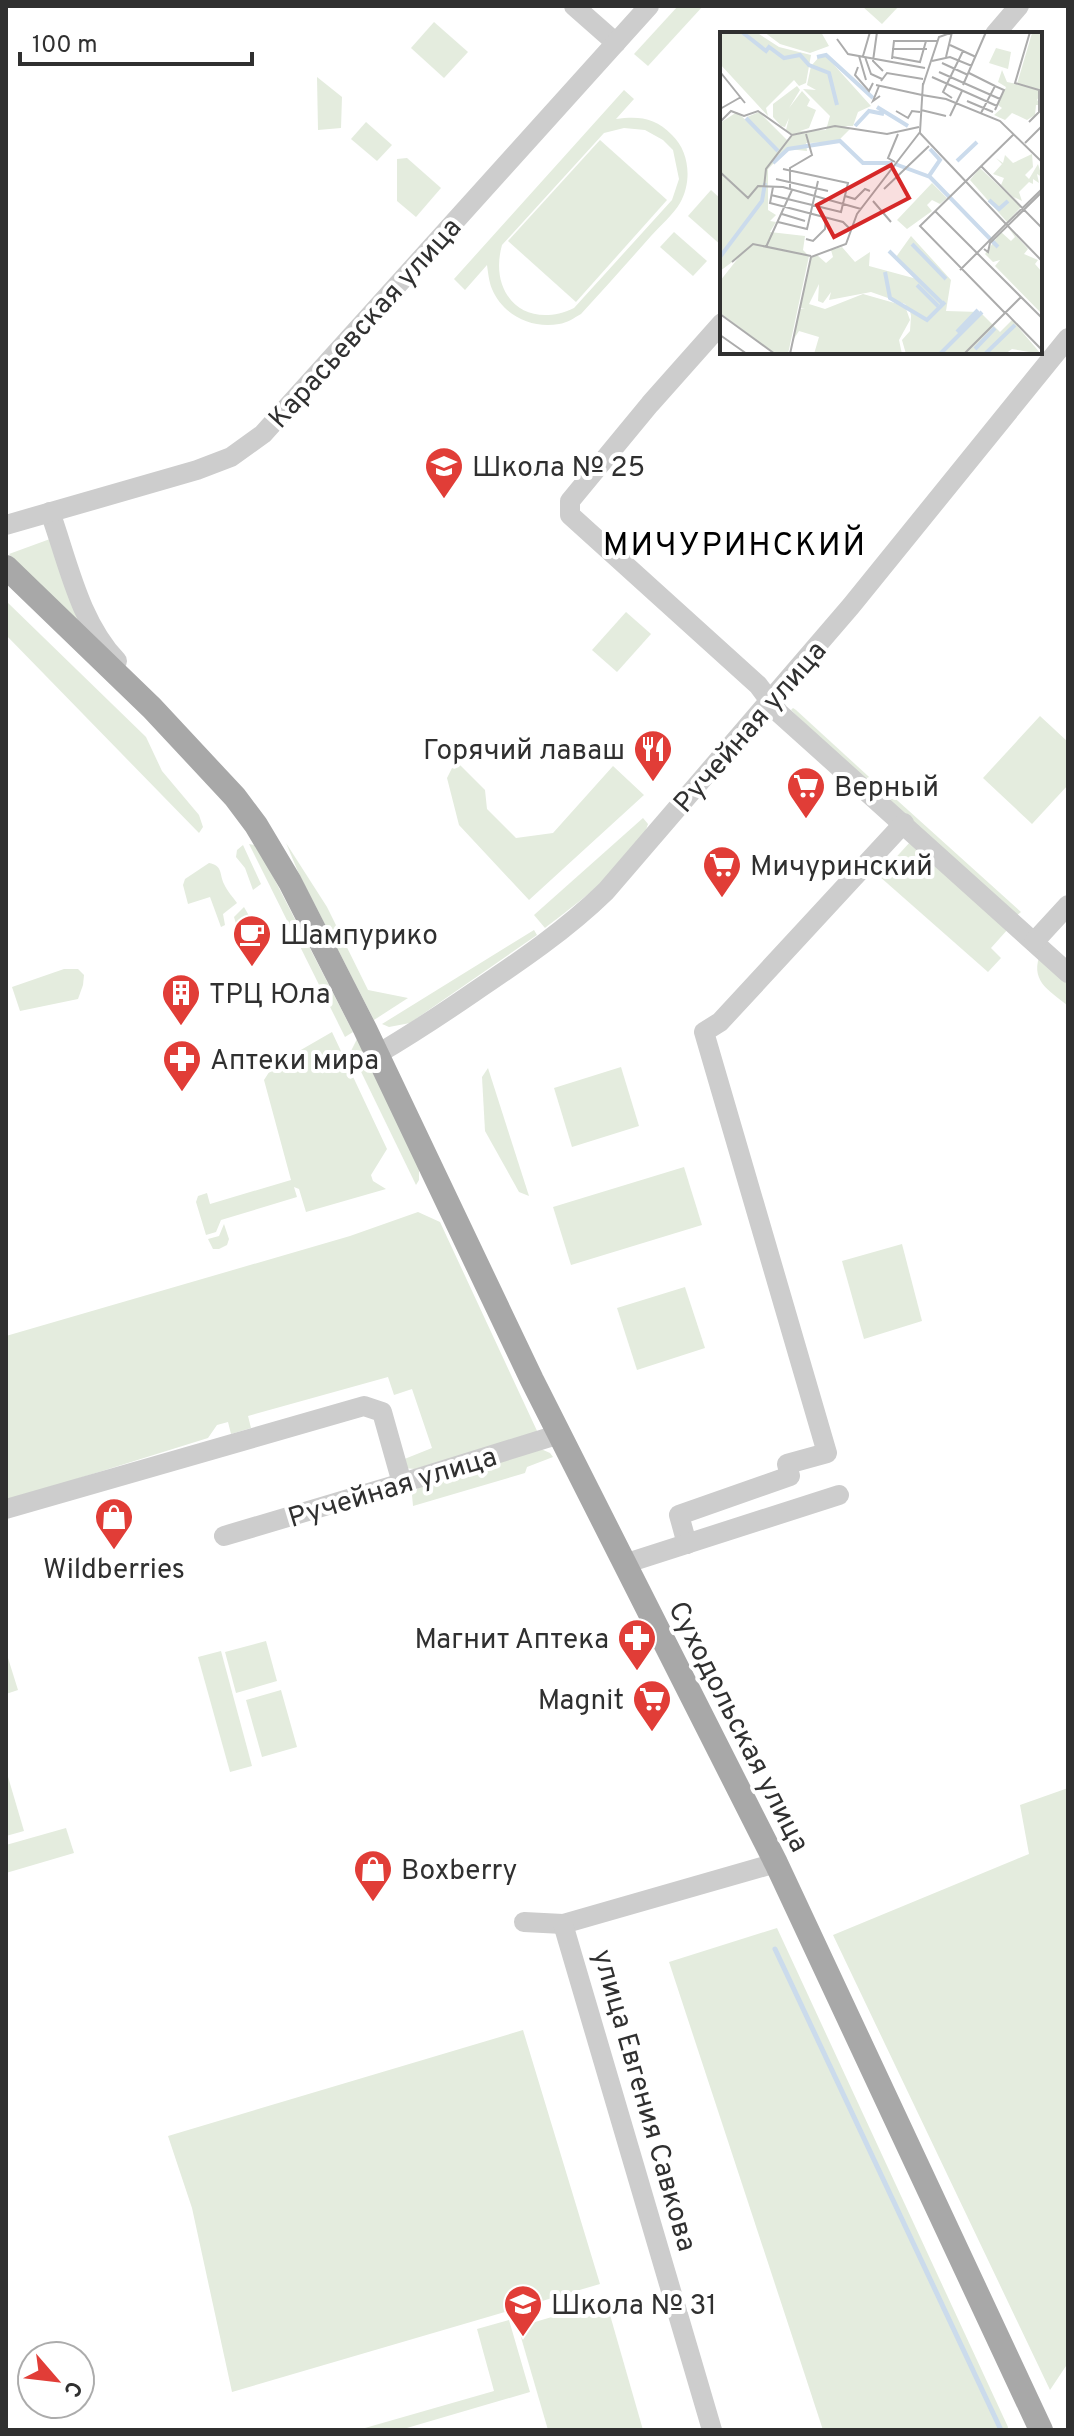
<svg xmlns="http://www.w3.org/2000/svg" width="1074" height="2436" font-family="Overpass,sans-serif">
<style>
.green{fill:#e4ecde;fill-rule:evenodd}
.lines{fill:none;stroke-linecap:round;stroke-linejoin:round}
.stream{stroke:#cbdbec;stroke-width:5}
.minor{stroke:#cdcdcd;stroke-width:20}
.major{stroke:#a8a8a8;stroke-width:24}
.labels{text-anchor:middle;stroke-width:8;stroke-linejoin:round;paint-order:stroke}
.street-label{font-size:28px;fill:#303030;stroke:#fff}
.poi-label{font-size:28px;fill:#303030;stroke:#fff;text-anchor:start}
.quarter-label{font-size:32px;letter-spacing:2px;fill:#000;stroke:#fff}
.inset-river{fill:none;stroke:#cbdbec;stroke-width:4}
.inset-road{fill:none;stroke:#acacac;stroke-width:2}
.view{fill:#d62828;fill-opacity:0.15;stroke:#d62828;stroke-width:4}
.inset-edge{fill:none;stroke:#303030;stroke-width:4}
</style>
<rect width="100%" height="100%" fill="#fff"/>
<g class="green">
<polygon points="678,6 703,6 648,66 634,54"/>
<polygon points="862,6 899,6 882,24"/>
<polygon points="434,22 468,52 444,78 411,48"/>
<polygon points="317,77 342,97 341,128 318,130"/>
<path d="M624 90 634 99 616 119C638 116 655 117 672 135 690 152 692 182 680 203 673 215 660 226 651 236 628 262 605 288 581 314 574 318 567 323 559 324 531 329 503 315 492 289 489 282 488 272 487 265L465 290 454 279ZM624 128 645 130 663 140 673 150 679 179 672 200 574 308C526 331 488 295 502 245L604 133Z"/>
<polygon points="366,122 392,145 377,161 351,139"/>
<polygon points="600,140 667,200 576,302 508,241"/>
<polygon points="407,158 441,188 416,217 397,201 397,159"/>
<polygon points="711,190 722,200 722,246 688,216"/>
<polygon points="674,232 707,261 693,276 660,247"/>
<polygon points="50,539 82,628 9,554"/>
<polygon points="6,601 146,737 162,771 199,815 203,827 199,833 6,635"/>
<polygon points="626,612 651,634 617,672 592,650"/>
<polygon points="793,708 796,710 880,787 874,790 791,710"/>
<polygon points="1040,716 1068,742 1068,785 1032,824 983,778"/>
<polygon points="454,764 460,765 485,790 487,809 516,838 553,833 613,766 644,795 529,900 459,825 447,778"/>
<polygon points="888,792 1021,912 1016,916 886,799"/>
<path d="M643 818 648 824C637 860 575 905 545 928L534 915Z"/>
<polygon points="911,841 1008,929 991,948 1001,958 988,972 879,876"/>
<polygon points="286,843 327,907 368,990 408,998 374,1020 299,874"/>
<polygon points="249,844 254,845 263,857 353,1032 345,1037"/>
<polygon points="243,845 261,884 253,890 245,868 236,857 237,850"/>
<path d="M209 863C223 866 219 873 224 884 227 891 233 897 237 903L223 914 225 925 221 927 210 897 188 904 183 885 185 879Z"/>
<polygon points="244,907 264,942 262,951 244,951 234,917"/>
<polygon points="534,930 537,935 410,1023 389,1027 382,1024"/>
<path d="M1039 957 1068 984V1006C1051 991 1031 983 1039 957Z"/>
<polygon points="64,969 78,969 84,975 83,985 78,999 20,1011 12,987"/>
<polygon points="332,1032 387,1149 371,1175 373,1181 386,1189 306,1212 299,1189 294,1187 297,1197 221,1220 216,1232 206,1235 196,1202 198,1196 207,1193 210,1204 291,1180 264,1080 273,1066"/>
<polygon points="357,1039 419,1165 419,1180 416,1185 351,1051"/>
<polygon points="621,1067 639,1126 572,1147 554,1088"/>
<polygon points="488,1068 529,1196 519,1192 485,1131 482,1077"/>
<polygon points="684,1167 702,1225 571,1265 553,1207"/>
<polygon points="418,1212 440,1222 538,1433 415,1469 404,1468 402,1460 432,1448 412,1389 394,1395 388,1377 248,1416 251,1428 231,1434 228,1422 217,1425 208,1438 6,1501 6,1336 350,1236"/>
<polygon points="224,1224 229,1239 227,1245 219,1249 213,1249 208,1239 219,1236"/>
<polygon points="902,1244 922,1321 864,1339 842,1261"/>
<polygon points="685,1287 705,1348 637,1370 617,1308"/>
<polygon points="541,1449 550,1453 553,1457 527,1467 525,1473 413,1506 412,1495 419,1487"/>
<polygon points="266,1641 277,1681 236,1693 225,1652"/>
<polygon points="221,1651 252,1766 230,1772 198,1657"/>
<polygon points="6,1658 8,1658 18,1690 6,1694"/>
<polygon points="281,1690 297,1747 262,1757 246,1700"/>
<polygon points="6,1770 24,1831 6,1836"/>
<polygon points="1068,1788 1068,2363 1050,2390 833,1935 1029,1854 1020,1805"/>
<polygon points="66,1828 74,1853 6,1873 6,1845"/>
<polygon points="777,1928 1008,2427 1007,2430 823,2430 669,1962"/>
<polygon points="523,2030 600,2284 232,2392 192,2208 168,2136"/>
<polygon points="606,2301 643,2430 548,2430 518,2327"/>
<polygon points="509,2320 530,2392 400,2430 358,2430 494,2391 477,2329"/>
</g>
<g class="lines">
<polyline class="stream" points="775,1949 1001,2430"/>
<g class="minor">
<polyline points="574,6 616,43"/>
<polyline points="995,34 1019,6"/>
<polyline points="722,323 650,404 570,501 570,515 758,685 779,713 1068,973"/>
<path d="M50 512C68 562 79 621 117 661"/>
<polyline points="6,525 197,470 231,457 263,434 649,6"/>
<polyline points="1034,942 1068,905"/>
<path d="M376 1055C410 1035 442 1014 474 992 520 961 566 930 606 891L851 606 1068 338"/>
<polyline points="6,1509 364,1406 382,1412 402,1483"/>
<polyline points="224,1536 402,1483 560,1434"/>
<polyline points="687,1544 679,1515 790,1476 787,1464 827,1453 704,1032 720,1022 904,823"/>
<polyline points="624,1564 839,1495"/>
<polyline points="524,1922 563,1924 776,1863"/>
<polyline points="563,1924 712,2430"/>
</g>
<polyline class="major" points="6,567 152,708 235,797 256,825 290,882 365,1029 532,1380 776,1863 1041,2430"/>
</g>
<defs>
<g id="school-pin" transform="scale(2)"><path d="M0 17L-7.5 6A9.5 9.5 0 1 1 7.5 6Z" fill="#e13d37" stroke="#fff"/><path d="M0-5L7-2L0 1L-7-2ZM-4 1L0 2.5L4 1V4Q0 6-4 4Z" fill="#fff"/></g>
<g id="restaurant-pin" transform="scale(2)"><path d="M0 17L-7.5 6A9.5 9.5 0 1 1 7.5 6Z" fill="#e13d37" stroke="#fff"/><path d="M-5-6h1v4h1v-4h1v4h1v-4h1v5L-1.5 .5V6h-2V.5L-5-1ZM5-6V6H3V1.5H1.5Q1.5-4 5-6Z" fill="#fff"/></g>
<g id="supermarket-pin" transform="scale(2)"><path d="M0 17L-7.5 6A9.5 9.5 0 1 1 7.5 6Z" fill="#e13d37" stroke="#fff"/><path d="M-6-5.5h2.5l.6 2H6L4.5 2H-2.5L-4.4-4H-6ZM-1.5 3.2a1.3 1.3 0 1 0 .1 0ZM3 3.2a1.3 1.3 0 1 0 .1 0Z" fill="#fff"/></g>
<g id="cafe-pin" transform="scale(2)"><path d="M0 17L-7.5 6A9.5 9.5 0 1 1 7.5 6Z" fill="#e13d37" stroke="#fff"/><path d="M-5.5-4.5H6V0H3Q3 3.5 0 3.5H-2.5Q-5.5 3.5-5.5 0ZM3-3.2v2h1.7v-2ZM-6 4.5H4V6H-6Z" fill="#fff"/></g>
<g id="building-pin" transform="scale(2)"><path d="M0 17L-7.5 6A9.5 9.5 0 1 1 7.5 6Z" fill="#e13d37" stroke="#fff"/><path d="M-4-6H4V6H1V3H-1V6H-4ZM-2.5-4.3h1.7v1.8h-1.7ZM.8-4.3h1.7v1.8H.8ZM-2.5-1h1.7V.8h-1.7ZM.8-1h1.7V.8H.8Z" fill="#fff"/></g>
<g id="pharmacy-pin" transform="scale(2)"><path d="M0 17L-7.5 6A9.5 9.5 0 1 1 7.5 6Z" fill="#e13d37" stroke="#fff"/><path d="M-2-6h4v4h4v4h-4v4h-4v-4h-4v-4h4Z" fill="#fff"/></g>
<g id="shop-pin" transform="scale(2)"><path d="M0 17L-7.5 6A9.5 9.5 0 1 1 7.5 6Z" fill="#e13d37" stroke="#fff"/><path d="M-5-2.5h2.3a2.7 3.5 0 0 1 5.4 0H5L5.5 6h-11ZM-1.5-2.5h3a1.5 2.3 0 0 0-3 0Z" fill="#fff"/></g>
</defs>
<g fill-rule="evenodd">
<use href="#school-pin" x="444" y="466"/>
<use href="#restaurant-pin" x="653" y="749"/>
<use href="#supermarket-pin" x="806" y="786"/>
<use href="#supermarket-pin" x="722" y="865"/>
<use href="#cafe-pin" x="252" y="934"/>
<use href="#building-pin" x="181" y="993"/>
<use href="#pharmacy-pin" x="182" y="1059"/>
<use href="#shop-pin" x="114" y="1517"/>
<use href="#pharmacy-pin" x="637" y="1638"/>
<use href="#supermarket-pin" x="652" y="1699"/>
<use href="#shop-pin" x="373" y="1869"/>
<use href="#school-pin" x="523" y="2304"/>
</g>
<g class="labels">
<g class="street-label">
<text transform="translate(364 322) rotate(-48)" y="10">Карасьевская улица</text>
<text transform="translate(749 726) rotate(-49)" y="10">Ручейная улица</text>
<text transform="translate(392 1486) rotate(-17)" y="10">Ручейная улица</text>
<text transform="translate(740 1726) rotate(63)" y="10">Суходольская улица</text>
<text transform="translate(646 2100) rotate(74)" y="10">улица Евгения Савкова</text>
</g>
<g class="poi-label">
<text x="472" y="476">Школа № 25</text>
<text x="625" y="759" text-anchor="end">Горячий лаваш</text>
<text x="834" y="796">Верный</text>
<text x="750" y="875">Мичуринский</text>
<text x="280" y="944">Шампурико</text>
<text x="209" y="1003">ТРЦ Юла</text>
<text x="210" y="1069">Аптеки мира</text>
<text x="114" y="1578" text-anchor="middle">Wildberries</text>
<text x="609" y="1648" text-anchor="end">Магнит Аптека</text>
<text x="624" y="1709" text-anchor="end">Magnit</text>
<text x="401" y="1879">Boxberry</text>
<text x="551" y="2314">Школа № 31</text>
</g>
<g class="quarter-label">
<text x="735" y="555">МИЧУРИНСКИЙ</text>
</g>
</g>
<g transform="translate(720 32)">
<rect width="322" height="322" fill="#fff"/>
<path d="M0 0H36L59 15 91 23 86 51 79 54 74 48 46 76 48 84 0 32ZM44 0H101L109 14 90 21 60 12ZM322 0V60L317 68 322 73H316L315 83 307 88 292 81 285 88 274 83 282 76 278 73 286 55 278 50 282 38 287 50 297 52 312 1ZM276 16 291 20 288 37 269 31ZM100 24H106L151 74 138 80 133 94H124L131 96 117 110 86 111 87 119 68 117 48 137V178L56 183 50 189 56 190 50 200 85 204 83 218 89 224 68 322H56L0 281V249L19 225 0 239V91L17 80 48 109 27 85 39 80 67 108 72 104 66 98 69 86 65 95 61 94 53 85V72L77 54 80 58 69 76 82 59 90 68 87 74 96 78 89 96 80 99 106 98 110 84 83 57 96 58 87 53 91 34ZM312 122 313 135 305 143 309 147 318 132 322 145 317 142 319 151 313 147V152L309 150 299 160 302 169 294 165 302 174 267 139 281 153 284 146 273 142 282 132 276 126 283 131 285 123 293 131ZM260 136 301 175 287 190 250 148ZM212 151 227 166 220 172 212 168 207 173 212 179 187 197 177 188ZM288 195 308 217 304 222 318 228 315 232 322 240V282L275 234 280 228 273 230 265 222 281 200 291 209 295 205ZM191 204 231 248 226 279 260 280 280 300 292 288 321 322 292 317 285 322H186L182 308 190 299 191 284 190 279 185 272 151 260 109 268 111 260 103 271 98 269 99 252 89 272 105 277 143 262 185 274 190 288 179 308 182 322H94L99 305 79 299 73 308 80 277 85 276H80L91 226 97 223 106 231 113 225 111 218 122 215 135 230 150 220 149 234 197 247 176 225Z" fill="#e4ecde"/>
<path class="inset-river" d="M22 0 46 19 49 15 64 26 80 23 89 33 109 41 117 73M97 25 106 23 153 66M157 75 188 94M26 86 58 119M135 94 149 79 164 82M237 129 257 110M53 131 68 117 120 109 143 131H173M175 132 210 145 278 215M209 144 220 128 210 117M269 168 279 177 288 169M192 212 226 247M169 219 223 272M0 225 42 169 45 151M165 240 170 266 207 288 225 270M197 253 218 274M237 300 258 278M255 317 275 296M220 322 262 280M265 322 295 293"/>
<path class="inset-road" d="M157 0 153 29 163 39M117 7 128 22 205 36M230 13 256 25M172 17H207M139 24 146 48M143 24 150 0M145 25 151 42 162 47M172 25 200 30 206 9M226 25 232 0M172 27 174 9H217M212 29 230 25 252 34M222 31 248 43M138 35 135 43 149 59 153 51M219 40 280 67M1 41 25 71M249 41 275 54M212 45 277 74M161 49 167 41 203 47M156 53 202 63M203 53 219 5 233 0M243 53 266 0M159 54 153 69 160 64M202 63 226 67 280 89 322 130M232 66 223 60 243 19M247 69 273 80M0 77 21 65M201 78 226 84M176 79 188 86 192 79 200 80M261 81 275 54 284 58 275 78M230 84 242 59M0 90 11 79 24 84 38 79 72 103 115 94 167 102 199 95M309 90 319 80V58L295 51 310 0M199 100 286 192 240 238M305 111 322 94M175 130 168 126 178 102M261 134 322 196M0 140 28 166 38 154 63 155 141 177M56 147 108 159M44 155 46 137 72 103M53 155 50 171 123 190 131 198M164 157 209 114M322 157 286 192 322 229M70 158V136L92 123 86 102M51 163 121 180 128 151 63 137M125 164 135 167 145 157 150 159M153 169 171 190M215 179 253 217M62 182 85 189M58 190 87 197 98 149M86 207 93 209 105 197 106 186M46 215 72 158M251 215 322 286M264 217 268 220 270 211 322 160M12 230 33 212 91 224M285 281 200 194 294 102M286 281 322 318M0 282 55 322M0 303 27 322M70 322 91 225 126 212 137 182 200 100 203 51M244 322 301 265"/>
<path class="view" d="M171 133 189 166 114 205 97 173Z"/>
<rect width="322" height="322" class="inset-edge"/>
</g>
<rect width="1074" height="2436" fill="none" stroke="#303030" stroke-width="16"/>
<g transform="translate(56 2380) rotate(118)"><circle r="38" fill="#ffffff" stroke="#acacac" stroke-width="2"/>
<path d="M0-6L14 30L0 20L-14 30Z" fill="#e13d37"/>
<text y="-12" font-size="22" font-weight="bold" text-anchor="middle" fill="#303030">С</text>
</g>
<path d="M20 52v12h232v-12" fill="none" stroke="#303030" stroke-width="4"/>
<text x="32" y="52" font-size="24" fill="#303030" stroke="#ffffff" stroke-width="6" paint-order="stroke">100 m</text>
</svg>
